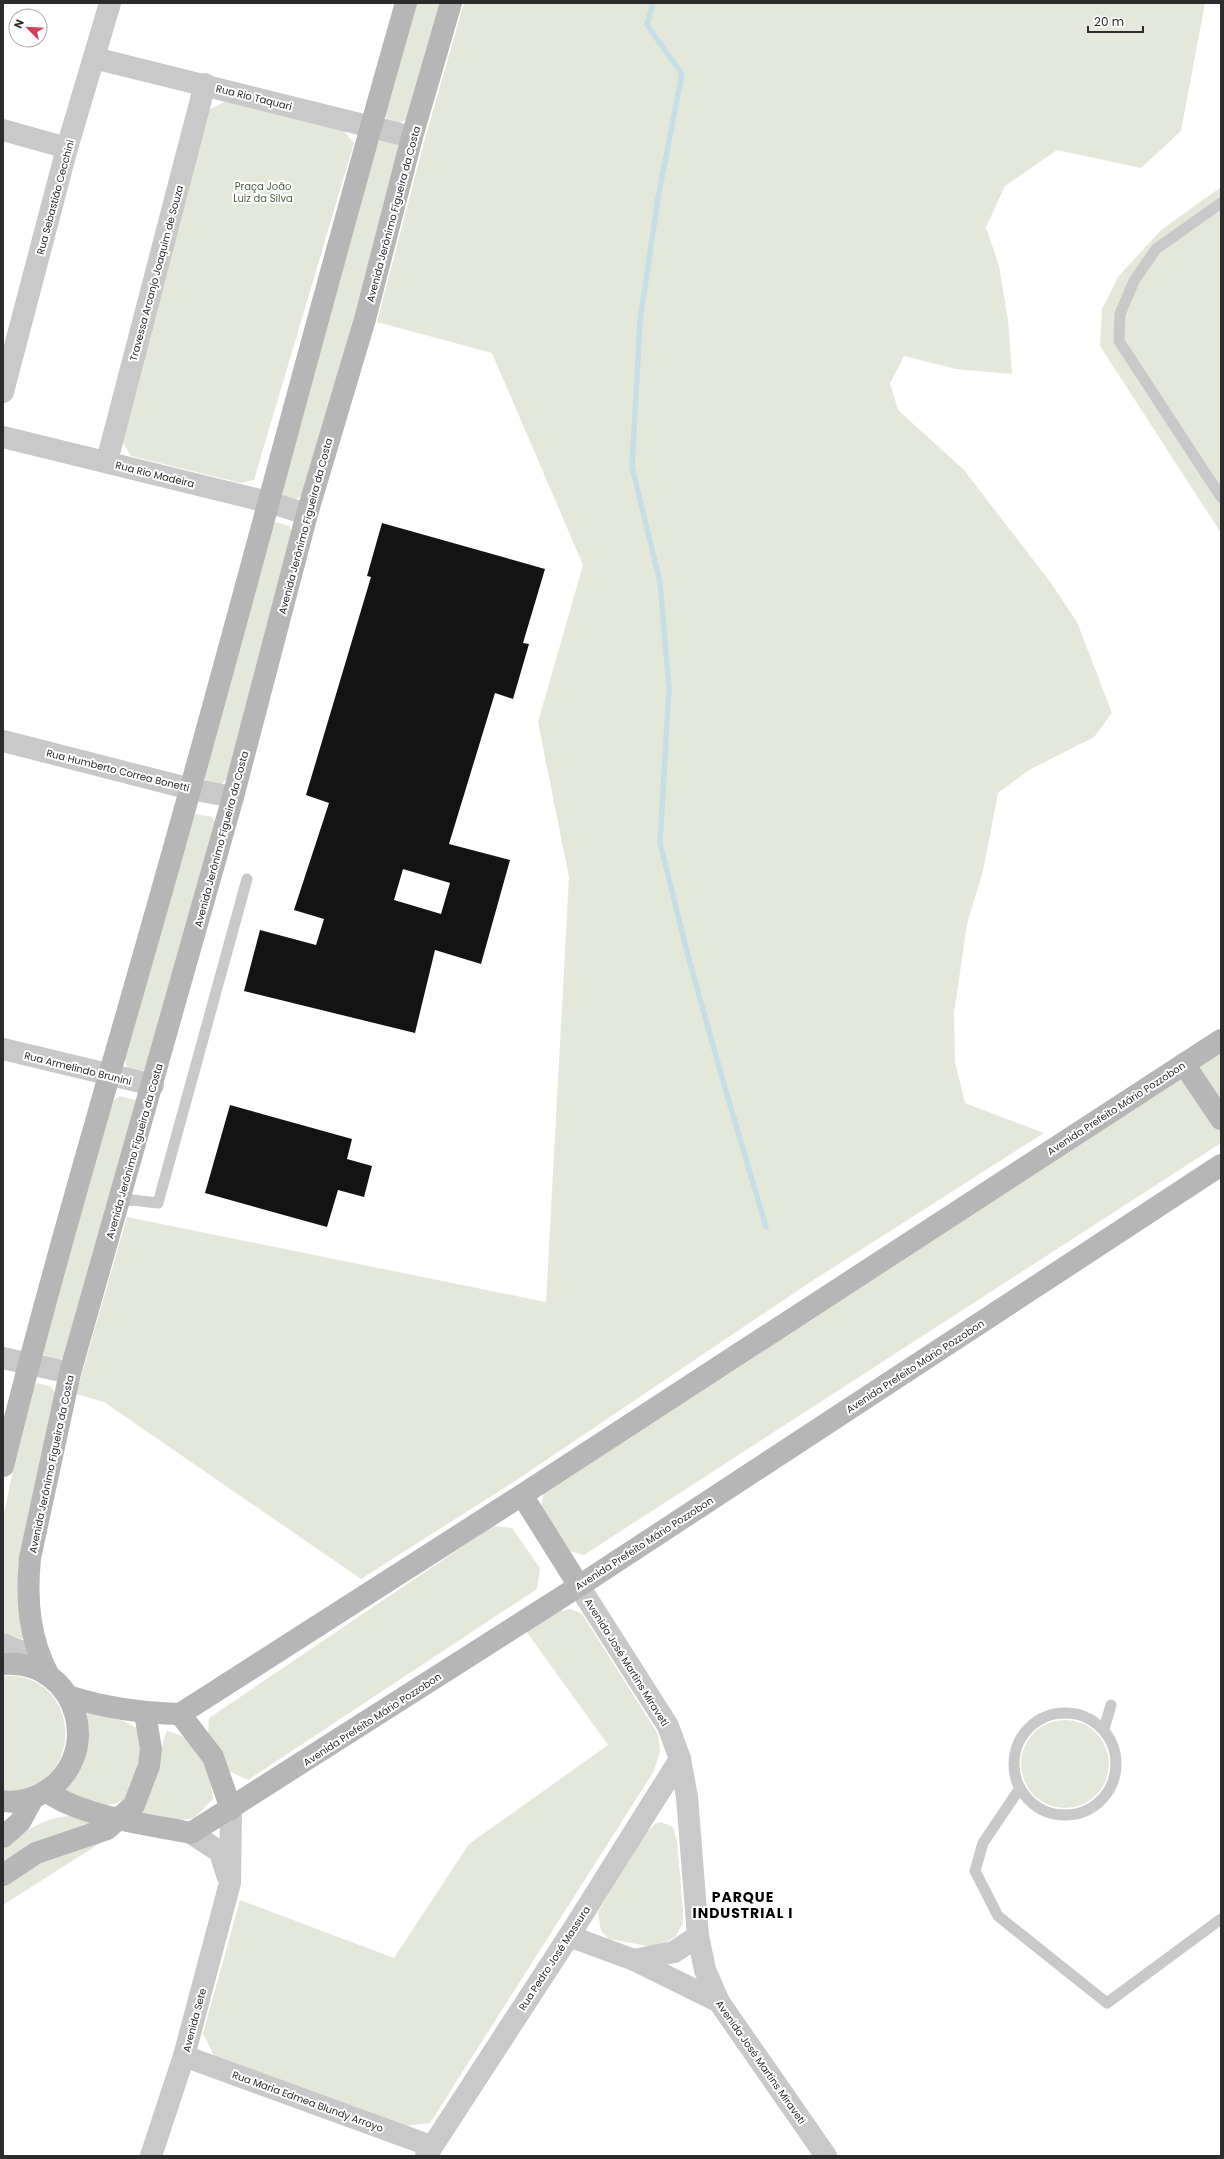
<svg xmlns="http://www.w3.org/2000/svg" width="1224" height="2159" font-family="Poppins,sans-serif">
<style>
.green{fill:#e3e8da}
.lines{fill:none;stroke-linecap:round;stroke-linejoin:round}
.stream{stroke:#c8dee7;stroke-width:5.5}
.building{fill:#131313;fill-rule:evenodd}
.lane{stroke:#c9c9c9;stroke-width:11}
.street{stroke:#c9c9c9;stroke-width:22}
.secondary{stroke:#b6b6b6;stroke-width:22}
.labels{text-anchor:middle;stroke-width:4;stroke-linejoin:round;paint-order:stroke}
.street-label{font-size:10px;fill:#2c2c2c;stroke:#fff}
.park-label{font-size:10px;fill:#53623e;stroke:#fff}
.district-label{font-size:14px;font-weight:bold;letter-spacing:1px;fill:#000;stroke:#fff}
</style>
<rect width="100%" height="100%" fill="#fff"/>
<g class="green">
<polygon points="413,3 444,3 411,118 399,123 387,120 382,108"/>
<polygon points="464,3 1205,3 1181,131 1141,168 1057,150 1005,186 986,227 999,266 1008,320 1012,374 956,369 904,356 890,383 898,410 964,470 1051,583 1077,622 1112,713 1094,737 1029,770 998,793 983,871 967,924 954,1013 955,1062 965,1103 1044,1133 812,1281 512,1483 361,1579 104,1402 76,1394 127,1217 546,1302 569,877 538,722 583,565 492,353 377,322 424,142"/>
<polygon points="226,101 343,130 354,143 254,480 241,483 131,456 122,441 207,111"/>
<polygon points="380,140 397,144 400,152 304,494 295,500 283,495 280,484 371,149"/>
<polygon points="1221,187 1221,533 1100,346 1102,309 1118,277 1161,230"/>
<polygon points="276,522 289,526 295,536 228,778 219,786 207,783 202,773 269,529"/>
<polygon points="196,814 212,817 218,825 151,1063 141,1073 127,1068 124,1054 187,822"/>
<polygon points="1221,1049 1221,1143 584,1555 563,1549 540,1511 545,1488"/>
<polygon points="119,1096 136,1100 139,1109 68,1355 57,1361 45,1358 39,1347 110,1104"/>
<polygon points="37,1383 50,1386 57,1395 30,1524 18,1568 20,1608 27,1635 22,1639 3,1632 3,1518 29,1394"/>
<polygon points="493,1526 512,1528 540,1568 537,1589 248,1780 224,1769 208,1735 209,1718"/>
<polygon points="571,1609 582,1614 658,1734 660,1751 654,1771 430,2123 405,2126 215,2058 203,2033 240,1900 394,1958 469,1844 608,1745 526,1631 555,1612"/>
<path d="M3 1676C81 1670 91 1791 3 1792Z"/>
<path d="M84 1713C103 1713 126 1720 141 1731L144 1747 128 1797C125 1799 121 1801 117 1803 102 1809 72 1799 62 1787Z"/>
<circle cx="1065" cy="1764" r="44"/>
<path d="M167 1731C201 1738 210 1768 213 1799L194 1818 176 1821 142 1814 140 1810C148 1796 156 1783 159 1767 162 1754 161 1743 167 1731Z"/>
<path d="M68 1816H79L94 1822 3 1866V1849C25 1832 39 1819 68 1816Z"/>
<polygon points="661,1822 673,1827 677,1841 683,1911 683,1923 675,1937 667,1942 653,1947 609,1939 601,1931 598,1912 645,1834 655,1824"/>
<polygon points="102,1842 3,1905 3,1886 7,1883 58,1852"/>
</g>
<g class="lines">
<polyline class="stream" points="653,3 647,25 682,74 658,198 640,321 632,467 660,582 669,688 660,843 688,956 725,1088 766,1227"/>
</g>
<g class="building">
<path d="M382 523 545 569 523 643 529 644 513 699 495 693 449 844 510 860 481 964 435 950 415 1033 244 991 260 930 316 945 324 919 294 910 329 803 306 795 371 577 367 576ZM403 869 450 883 441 914 394 900Z"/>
<polygon points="230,1105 352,1139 347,1159 372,1166 364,1197 338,1190 327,1227 205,1193"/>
</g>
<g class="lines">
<g class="lane">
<polyline points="1221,203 1156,249 1134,281 1120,314 1119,341 1221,497"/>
<polyline points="119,1203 132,1200 158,1203 247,879"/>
<circle cx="1065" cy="1764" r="51"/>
<polyline points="1104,1729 1111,1705"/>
<polyline points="1020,1788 983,1843 975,1871 998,1916 1107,2003 1221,1919"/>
</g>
<g class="street">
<polyline points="94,58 412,137"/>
<polyline points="3,130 67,148"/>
<polyline points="3,392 67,148 110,3"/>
<polyline points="3,437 268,502 307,514"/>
<polyline points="107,461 205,84"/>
<polyline points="3,741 191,789 233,797"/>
<polyline points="3,1049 153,1085"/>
<polyline points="3,1358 70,1373"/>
<polyline points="579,1586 668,1726 680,1759 687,1797 698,1936 705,1970 719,2002 826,2156"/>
<polyline points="3,1644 27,1654 34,1668"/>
<polyline points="191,1833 220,1852 227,1875"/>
<polyline points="569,1936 634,1960 719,2002"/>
<polyline points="634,1960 674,1952 698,1936"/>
<polyline points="184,2056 431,2146"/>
<polyline points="151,2156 184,2056 230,1883 231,1809"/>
<polyline points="426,2156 569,1936 680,1759"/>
</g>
<g class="secondary">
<polyline points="1184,1064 1221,1119"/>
<path d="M3 1466C59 1239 128 1016 190 790 263 528 331 264 406 3"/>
<polyline points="522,1495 579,1586"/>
<path d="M3 1664C80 1658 107 1761 39 1795 28 1800 15 1803 3 1801"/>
<path d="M49 1676C29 1639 26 1600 30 1558L70 1373 233 797 307 514 365 319 412 137 451 3"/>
<path d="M68 1696C105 1708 141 1713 180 1714L522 1495 1221 1040"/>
<polyline points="180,1714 213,1757 231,1809"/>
<path d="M46 1791C82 1817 147 1824 191 1833L579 1586 1221 1165"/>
<polyline points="3,1837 20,1822 33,1798"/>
<polyline points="3,1875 36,1853 107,1829 134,1805 149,1766 151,1749 145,1713"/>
</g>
</g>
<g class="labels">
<g class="street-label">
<text transform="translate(254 97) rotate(14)" y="4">Rua Rio Taquari</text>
<text transform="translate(55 197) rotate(-75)" y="4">Rua Sebastião Cecchini</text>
<text transform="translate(393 214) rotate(-75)" y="4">Avenida Jerônimo Figueira da Costa</text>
<text transform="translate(156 273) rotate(-75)" y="4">Travessa Arcanjo Joaquim de Souza</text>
<text transform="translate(155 474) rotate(14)" y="4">Rua Rio Madeira</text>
<text transform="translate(305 526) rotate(-75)" y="4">Avenida Jerônimo Figueira da Costa</text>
<text transform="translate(118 770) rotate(14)" y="4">Rua Humberto Correa Bonetti</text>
<text transform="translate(221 839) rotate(-75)" y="4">Avenida Jerônimo Figueira da Costa</text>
<text transform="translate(78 1068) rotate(14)" y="4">Rua Armelindo Brunini</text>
<text transform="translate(1116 1108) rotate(-33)" y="4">Avenida Prefeito Mário Pozzobon</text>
<text transform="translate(134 1151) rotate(-74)" y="4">Avenida Jerônimo Figueira da Costa</text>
<text transform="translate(915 1366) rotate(-33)" y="4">Avenida Prefeito Mário Pozzobon</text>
<text transform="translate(51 1464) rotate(-78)" y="4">Avenida Jerônimo Figueira da Costa</text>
<text transform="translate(644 1543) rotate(-33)" y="4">Avenida Prefeito Mário Pozzobon</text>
<text transform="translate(627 1662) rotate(58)" y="4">Avenida José Martins Miraveti</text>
<text transform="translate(372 1719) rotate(-33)" y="4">Avenida Prefeito Mário Pozzobon</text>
<text transform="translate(554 1958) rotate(-57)" y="4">Rua Pedro José Massura</text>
<text transform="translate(194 2020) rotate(-75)" y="4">Avenida Sete</text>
<text transform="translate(761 2062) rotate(55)" y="4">Avenida José Martins Miraveti</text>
<text transform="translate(308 2101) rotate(20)" y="4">Rua Maria Edmea Blundy Arroyo</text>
</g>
<g class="park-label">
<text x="263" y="190">Praça João<tspan x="263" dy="12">Luiz da Silva</tspan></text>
</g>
<g class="district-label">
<text x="743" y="1902">PARQUE<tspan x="743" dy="16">INDUSTRIAL I</tspan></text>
</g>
</g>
<rect width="1224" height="2159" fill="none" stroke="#2c2c2c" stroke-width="8"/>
<g transform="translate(28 28) rotate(294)"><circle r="19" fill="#ffffff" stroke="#ababab"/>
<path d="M0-3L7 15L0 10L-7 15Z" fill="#d33e58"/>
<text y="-6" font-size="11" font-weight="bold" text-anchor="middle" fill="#2c2c2c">N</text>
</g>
<path d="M1088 26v6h55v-6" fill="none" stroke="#2c2c2c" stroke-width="2"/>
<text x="1094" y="26" font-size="12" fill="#2c2c2c" stroke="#ffffff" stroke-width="3" paint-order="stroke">20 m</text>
</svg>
